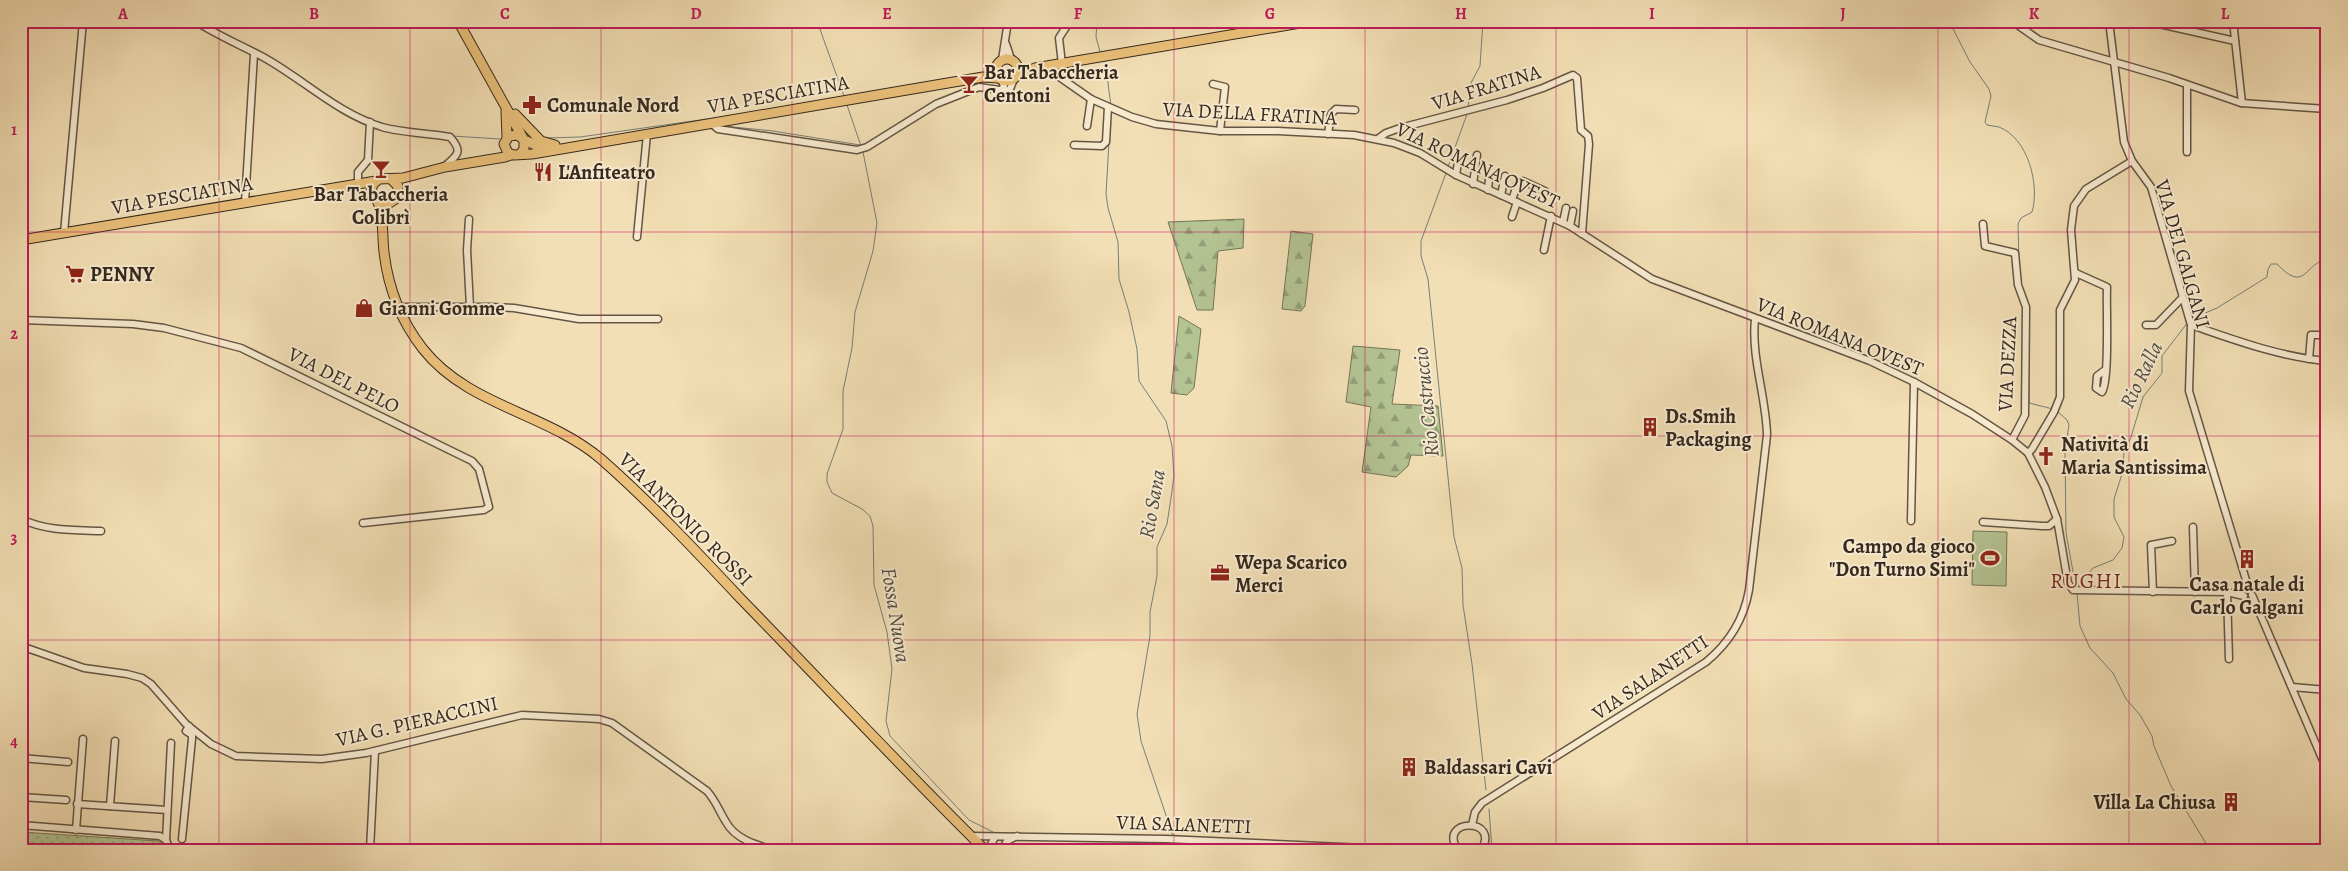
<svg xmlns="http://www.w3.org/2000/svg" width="2348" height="871" font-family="Alegreya,serif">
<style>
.grass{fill:url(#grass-dots);stroke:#747658}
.forest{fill:url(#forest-firs);stroke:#747658}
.pitch{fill:#b4c392;stroke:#747658}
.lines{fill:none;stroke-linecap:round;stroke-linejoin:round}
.stream{stroke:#75807a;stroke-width:1}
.minor-casing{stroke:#645644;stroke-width:9}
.major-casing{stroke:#35281e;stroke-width:11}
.minor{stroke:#f7eacf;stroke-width:6}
.major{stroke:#eac07a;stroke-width:9}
.grid{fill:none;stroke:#c2185b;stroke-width:1;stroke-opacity:0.55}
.labels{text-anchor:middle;stroke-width:4;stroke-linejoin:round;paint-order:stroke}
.poi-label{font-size:20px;font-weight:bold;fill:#35281e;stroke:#f7eacf;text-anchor:start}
.street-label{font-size:20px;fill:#35281e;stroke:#f7eacf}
.water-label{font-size:21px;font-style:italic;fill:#504c44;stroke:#f7eacf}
.quarter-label{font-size:22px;letter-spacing:1px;fill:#7a1f14;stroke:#f7eacf}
.neatline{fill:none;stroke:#c2185b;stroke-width:2}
.grid-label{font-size:16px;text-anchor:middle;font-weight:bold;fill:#c2185b}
</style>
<defs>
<pattern id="grass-dots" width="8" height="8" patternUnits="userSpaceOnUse" patternTransform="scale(1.25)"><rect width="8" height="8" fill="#b4c392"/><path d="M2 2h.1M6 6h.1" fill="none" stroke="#939e77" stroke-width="1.8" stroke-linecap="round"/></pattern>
<pattern id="forest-firs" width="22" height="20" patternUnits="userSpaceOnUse" patternTransform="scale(1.25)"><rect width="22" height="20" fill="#b4c392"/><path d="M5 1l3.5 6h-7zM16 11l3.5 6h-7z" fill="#939e77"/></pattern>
</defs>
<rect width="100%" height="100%" fill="#f3dfb5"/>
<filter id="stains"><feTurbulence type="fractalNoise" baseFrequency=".004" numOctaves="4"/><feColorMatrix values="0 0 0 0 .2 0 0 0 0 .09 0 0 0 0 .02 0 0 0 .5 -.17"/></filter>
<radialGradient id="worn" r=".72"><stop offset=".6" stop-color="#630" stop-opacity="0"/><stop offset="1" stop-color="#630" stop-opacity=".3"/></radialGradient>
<polygon class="grass" points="21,832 158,841 161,843 163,850 21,850"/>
<g class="forest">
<polygon points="1244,219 1243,248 1218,251 1213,310 1197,310 1168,222"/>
<polygon points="1291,231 1313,234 1305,306 1301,311 1282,309"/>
<polygon points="1179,316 1201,329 1194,388 1187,395 1171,393"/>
<polygon points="1353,346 1400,350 1392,404 1438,406 1443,456 1411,455 1408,466 1396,477 1362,472 1371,407 1346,402"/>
</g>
<polygon class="pitch" points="1973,531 2007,532 2006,586 1972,585"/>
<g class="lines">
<g class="stream">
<polyline points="817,21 844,96"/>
<polyline points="1097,21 1096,37 1100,52"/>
<path d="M1949 21 1970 62 1989 89 1991 96 1985 122 1987 125C1991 126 1995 126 1999 127 2028 138 2040 185 2032 212L2021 218 2018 224 2019 265"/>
<polyline points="1105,60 1111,106"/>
<polyline points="315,87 335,101"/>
<polyline points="847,105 861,146"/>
<polyline points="1468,108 1471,83 1480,66 1483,21"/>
<polyline points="723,126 773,131 860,145"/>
<polyline points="452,136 500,139"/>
<polyline points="546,138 580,137 714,118"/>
<polyline points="1109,142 1106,194 1108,208 1118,242 1119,279 1129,312 1137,349 1139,381 1166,421 1172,446 1174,476 1171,498 1167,524 1157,547 1157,576 1150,612 1150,636 1137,714 1141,741 1173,836"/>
<polyline points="863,152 877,223 873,251 855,312 852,348 843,391 843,429 827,474 827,482 832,493 862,509 870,516 873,526 874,585 887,632 892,669 886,721 890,736 969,820 995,833"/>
<polyline points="1448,167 1467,114"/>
<polyline points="1446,173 1421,241 1421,256 1428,279 1454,537 1462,568 1463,605 1472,664 1486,790"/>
<polyline points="2025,296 2028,303"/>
<path d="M2191 319 2217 308 2267 277 2268 269 2271 264H2277C2305 293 2303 266 2327 258"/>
<polyline points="2029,342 2029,403 2053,409"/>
<polyline points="2057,411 2067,420 2069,425 2065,450 2066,533 2076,588"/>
<polyline points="2077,587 2093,568 2113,560 2122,548 2124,537 2114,517 2114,499 2123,471 2124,452 2131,437 2143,397 2162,373 2162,356 2188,322"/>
<polyline points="2077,593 2080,626 2090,648 2113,673 2126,699 2140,715 2152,736 2154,746 2171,786 2210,850"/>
<polyline points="1489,809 1492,850"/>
<polyline points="1175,843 1177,850"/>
<polyline points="1010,844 1012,850"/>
</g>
<g class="minor-casing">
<g id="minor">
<path d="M195 21C217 35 240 45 263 57 303 79 337 113 382 127 403 133 428 133 450 137 463 151 458 155 445 166"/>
<polyline points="2012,21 2039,40 2169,78 2241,103 2327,109"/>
<polyline points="2109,21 2124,142 2132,161 2151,187 2191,325 2189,391 2249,590"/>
<polyline points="2146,21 2235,41"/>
<polyline points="2233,21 2242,103"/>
<polyline points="1006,44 1011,59"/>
<polyline points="1002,60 1008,21"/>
<polyline points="1062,64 1059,38 1070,21"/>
<polyline points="1045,67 1091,99 1132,117 1156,124 1220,131 1278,131 1354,135 1394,143 1420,153 1456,175 1570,226 1652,279 1870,361 1914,382 1972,414 2012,440 2028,453 2045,487 2057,519 2068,583 2073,590 2227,592 2244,596"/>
<polyline points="1213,84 1225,87 1220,131"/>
<polyline points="2187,85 2187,152"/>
<polyline points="1001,91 1004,86 1002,81"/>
<polyline points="711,123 718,129 857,150 867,147 936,104 979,87 1006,91 1010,89 1014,79"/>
<polyline points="1087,126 1091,99"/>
<polyline points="1328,134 1331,114 1336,109 1355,110"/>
<polyline points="1379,138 1386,133 1400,128 1507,100 1543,88 1573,75 1577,78 1581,130 1588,136 1589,144 1582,234"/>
<polyline points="1074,145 1102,146 1106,142 1108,107"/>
<polyline points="1456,175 1458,162"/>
<polyline points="358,183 358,172 368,160 370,122"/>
<polyline points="1473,184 1477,155"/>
<polyline points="1488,190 1489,179"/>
<polyline points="1501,195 1505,176"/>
<polyline points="1512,200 1517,185 1523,181 1545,191"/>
<polyline points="245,203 254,54"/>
<polyline points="1512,217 1517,202"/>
<polyline points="469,219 467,250 470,307"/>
<polyline points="1563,222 1566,208"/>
<polyline points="1983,224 1985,246 2015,253 2018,285 2026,307 2025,415 2012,440"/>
<polyline points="1570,226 1573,211"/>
<polyline points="64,233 83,21"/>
<polyline points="637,237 647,134"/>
<polyline points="1544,250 1551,216"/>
<path d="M2076 273 2107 287C2106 306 2110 379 2102 392L2096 388 2097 376 2105 370"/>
<polyline points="398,307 489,307 514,308 579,319 658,319"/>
<polyline points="21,320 133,324 164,328 241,348 472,461 479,469 489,507 484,510 363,523"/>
<polyline points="2146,325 2156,325 2182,298"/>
<path d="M2191 325C2235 340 2280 357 2327 361"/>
<polyline points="2309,359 2311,335 2327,335"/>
<polyline points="2028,453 2032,449 2054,412 2060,397 2060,310 2075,280 2071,230 2074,206 2086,189 2132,161"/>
<path d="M21 519C46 531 73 530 101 531"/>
<polyline points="1911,521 1914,382"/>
<polyline points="1983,522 2042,526 2049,526 2057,519"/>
<polyline points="2193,527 2195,592"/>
<polyline points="2153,592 2151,545 2172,541"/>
<polyline points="2227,592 2229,659"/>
<polyline points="2252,595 2327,770"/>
<path d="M21 646 84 668 127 674 142 678 151 684 186 724 211 744 236 756 322 759 366 753 522 715 599 719 612 723 707 791C716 801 719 811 726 822 735 839 756 845 774 850"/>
<polyline points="2292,687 2327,690"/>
<polyline points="21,755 23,737"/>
<polyline points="21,758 68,762"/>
<polyline points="21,797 66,800"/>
<polyline points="77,804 167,810"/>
<polyline points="110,806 115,741"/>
<polyline points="21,825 160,836 166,840"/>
<path d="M1472 825 1475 812 1482 803 1706 662C1729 643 1744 619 1749 590L1767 435C1766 396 1751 358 1755 319"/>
<polyline points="76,830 83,739"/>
<polyline points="971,836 1166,839 1409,850"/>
<polyline points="182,839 192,739 192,735 186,731 189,726"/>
<polyline points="170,850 166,840 171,743"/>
<polyline points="370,850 375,751"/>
<polyline points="988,850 995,837"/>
<polyline points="1002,850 1007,841 1017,836"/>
<path d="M1458 850C1436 818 1502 817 1481 850"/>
</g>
</g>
<g class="major-casing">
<g id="major">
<polyline points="458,21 524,140 545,149"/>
<circle cx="1007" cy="70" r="11"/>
<polyline points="1018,75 1035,68 1312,21"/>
<polyline points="506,111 507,137"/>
<polyline points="515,114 541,141 555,145"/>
<polyline points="520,154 524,149 524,140 518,135 509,136 504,144 508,153 514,155 532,154 895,92 983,77 998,78"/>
<polyline points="392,180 398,186 397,198 388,204 378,202 371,191 373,184 379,179 403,178 445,167 505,157 511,155"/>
<path d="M378 202C384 219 382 234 384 252 388 287 401 321 423 349 468 406 547 413 601 459 651 503 696 551 741 599 822 682 902 768 985 850"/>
<polyline points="21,240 376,181"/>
</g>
</g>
<use href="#minor" class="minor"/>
<use href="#major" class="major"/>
</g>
<path class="grid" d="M219 21V850M410 21V850M601 21V850M792 21V850M983 21V850M1174 21V850M1365 21V850M1556 21V850M1747 21V850M1938 21V850M2129 21V850M21 232H2327M21 436H2327M21 640H2327"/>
<defs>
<g id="bar-bare" transform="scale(1.5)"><path d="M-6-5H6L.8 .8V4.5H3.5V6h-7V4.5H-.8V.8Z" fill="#8f2418" stroke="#f7eacf" stroke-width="2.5" paint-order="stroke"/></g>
<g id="pharmacy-bare" transform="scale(1.5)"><path d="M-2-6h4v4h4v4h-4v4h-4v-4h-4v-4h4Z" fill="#8f2418" stroke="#f7eacf" stroke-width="2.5" paint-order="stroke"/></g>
<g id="restaurant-bare" transform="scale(1.5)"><path d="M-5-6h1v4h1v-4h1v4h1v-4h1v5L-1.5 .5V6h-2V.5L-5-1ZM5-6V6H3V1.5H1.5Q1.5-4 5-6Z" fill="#8f2418" stroke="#f7eacf" stroke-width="2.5" paint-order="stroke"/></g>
<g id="supermarket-bare" transform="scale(1.5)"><path d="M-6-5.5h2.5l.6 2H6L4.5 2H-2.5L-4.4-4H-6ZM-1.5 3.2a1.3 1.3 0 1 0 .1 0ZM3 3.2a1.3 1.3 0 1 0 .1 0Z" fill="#8f2418" stroke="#f7eacf" stroke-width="2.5" paint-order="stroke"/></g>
<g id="shop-bare" transform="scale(1.5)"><path d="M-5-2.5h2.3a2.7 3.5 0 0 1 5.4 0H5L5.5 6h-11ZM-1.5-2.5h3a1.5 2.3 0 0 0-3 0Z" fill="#8f2418" stroke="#f7eacf" stroke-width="2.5" paint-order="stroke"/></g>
<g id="building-bare" transform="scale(1.5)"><path d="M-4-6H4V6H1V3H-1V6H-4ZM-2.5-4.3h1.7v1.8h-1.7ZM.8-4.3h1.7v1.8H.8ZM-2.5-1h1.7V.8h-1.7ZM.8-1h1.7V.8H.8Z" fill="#8f2418" stroke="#f7eacf" stroke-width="2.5" paint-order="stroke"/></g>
<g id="church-bare" transform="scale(1.5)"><path d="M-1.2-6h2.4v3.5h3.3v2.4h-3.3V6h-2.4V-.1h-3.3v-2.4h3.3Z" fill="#8f2418" stroke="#f7eacf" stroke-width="2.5" paint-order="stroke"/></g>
<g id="stadium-bare" transform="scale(1.5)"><path d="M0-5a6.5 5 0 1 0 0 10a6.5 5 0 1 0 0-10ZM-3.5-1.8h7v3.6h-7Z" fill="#8f2418" stroke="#f7eacf" stroke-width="2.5" paint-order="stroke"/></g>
<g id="office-bare" transform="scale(1.5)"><path d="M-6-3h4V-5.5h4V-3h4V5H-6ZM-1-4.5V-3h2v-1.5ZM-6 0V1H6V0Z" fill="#8f2418" stroke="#f7eacf" stroke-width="2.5" paint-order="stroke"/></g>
</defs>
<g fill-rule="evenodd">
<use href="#bar-bare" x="969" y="84"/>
<use href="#pharmacy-bare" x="532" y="105"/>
<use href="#bar-bare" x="381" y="169"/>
<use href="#restaurant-bare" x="543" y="172"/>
<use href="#supermarket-bare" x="75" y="274"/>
<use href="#shop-bare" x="364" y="308"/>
<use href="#building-bare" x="1650" y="427"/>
<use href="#church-bare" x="2046" y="456"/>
<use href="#stadium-bare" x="1990" y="558"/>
<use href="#building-bare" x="2247" y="559"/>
<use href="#office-bare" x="1220" y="573"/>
<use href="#building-bare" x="1409" y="767"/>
<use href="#building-bare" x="2231" y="802"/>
</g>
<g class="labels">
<g class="poi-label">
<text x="984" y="79">Bar Tabaccheria<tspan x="984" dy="23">Centoni</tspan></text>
<text x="547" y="112">Comunale Nord</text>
<text x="558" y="179">L'Anfiteatro</text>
<text x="381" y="201" text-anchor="middle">Bar Tabaccheria<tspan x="381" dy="23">Colibrì</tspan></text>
<text x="90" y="281">PENNY</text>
<text x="379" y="315">Gianni Gomme</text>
<text x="1665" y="423">Ds.Smih<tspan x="1665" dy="23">Packaging</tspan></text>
<text x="2061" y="451">Natività di<tspan x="2061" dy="23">Maria Santissima</tspan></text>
<text x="1975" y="553" text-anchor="end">Campo da gioco<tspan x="1975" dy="23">"Don Turno Simi"</tspan></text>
<text x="1235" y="569">Wepa Scarico<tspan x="1235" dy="23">Merci</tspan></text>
<text x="2247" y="591" text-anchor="middle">Casa natale di<tspan x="2247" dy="23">Carlo Galgani</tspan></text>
<text x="1424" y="774">Baldassari Cavi</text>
<text x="2216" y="809" text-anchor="end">Villa La Chiusa</text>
</g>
<g class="street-label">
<text transform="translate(1486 87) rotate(-17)" y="7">VIA FRATINA</text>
<text transform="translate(778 94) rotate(-10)" y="7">VIA PESCIATINA</text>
<text transform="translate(1250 113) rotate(3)" y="7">VIA DELLA FRATINA</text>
<text transform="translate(1478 165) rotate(25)" y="7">VIA ROMANA OVEST</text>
<text transform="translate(182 195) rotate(-10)" y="7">VIA PESCIATINA</text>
<text transform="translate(2183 254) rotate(74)" y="7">VIA DEI GALGANI</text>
<text transform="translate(1840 336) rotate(22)" y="7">VIA ROMANA OVEST</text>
<text transform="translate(2007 364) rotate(-87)" y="7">VIA DEZZA</text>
<text transform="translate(344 380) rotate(27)" y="7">VIA DEL PELO</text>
<text transform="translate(686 519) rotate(45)" y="7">VIA ANTONIO ROSSI</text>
<text transform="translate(1650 677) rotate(-34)" y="7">VIA SALANETTI</text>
<text transform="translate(417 721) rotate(-13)" y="7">VIA G. PIERACCINI</text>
<text transform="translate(1184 824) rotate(2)" y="7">VIA SALANETTI</text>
</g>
<g class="water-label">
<text transform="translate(2141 375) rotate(-64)" y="7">Rio Ralla</text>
<text transform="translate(1426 402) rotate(-96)" y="7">Rio Castruccio</text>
<text transform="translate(1152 504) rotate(-80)" y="7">Rio Sana</text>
<text transform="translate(896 615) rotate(81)" y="7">Fossa Nuova</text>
</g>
<g class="quarter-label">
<text x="2086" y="588">RUGHI</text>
</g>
</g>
<rect width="2348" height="871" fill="none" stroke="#f3dfb5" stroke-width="55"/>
<rect x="28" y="28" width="2292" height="816" class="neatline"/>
<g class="grid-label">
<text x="123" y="19">A</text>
<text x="314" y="19">B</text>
<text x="505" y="19">C</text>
<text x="696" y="19">D</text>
<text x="887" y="19">E</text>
<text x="1078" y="19">F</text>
<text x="1270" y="19">G</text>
<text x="1461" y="19">H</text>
<text x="1652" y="19">I</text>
<text x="1843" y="19">J</text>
<text x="2034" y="19">K</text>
<text x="2225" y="19">L</text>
<text x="14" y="135">1</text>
<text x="14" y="339">2</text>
<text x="14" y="543">3</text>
<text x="14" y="747">4</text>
</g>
<rect width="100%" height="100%" filter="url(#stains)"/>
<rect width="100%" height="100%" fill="url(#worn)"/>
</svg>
